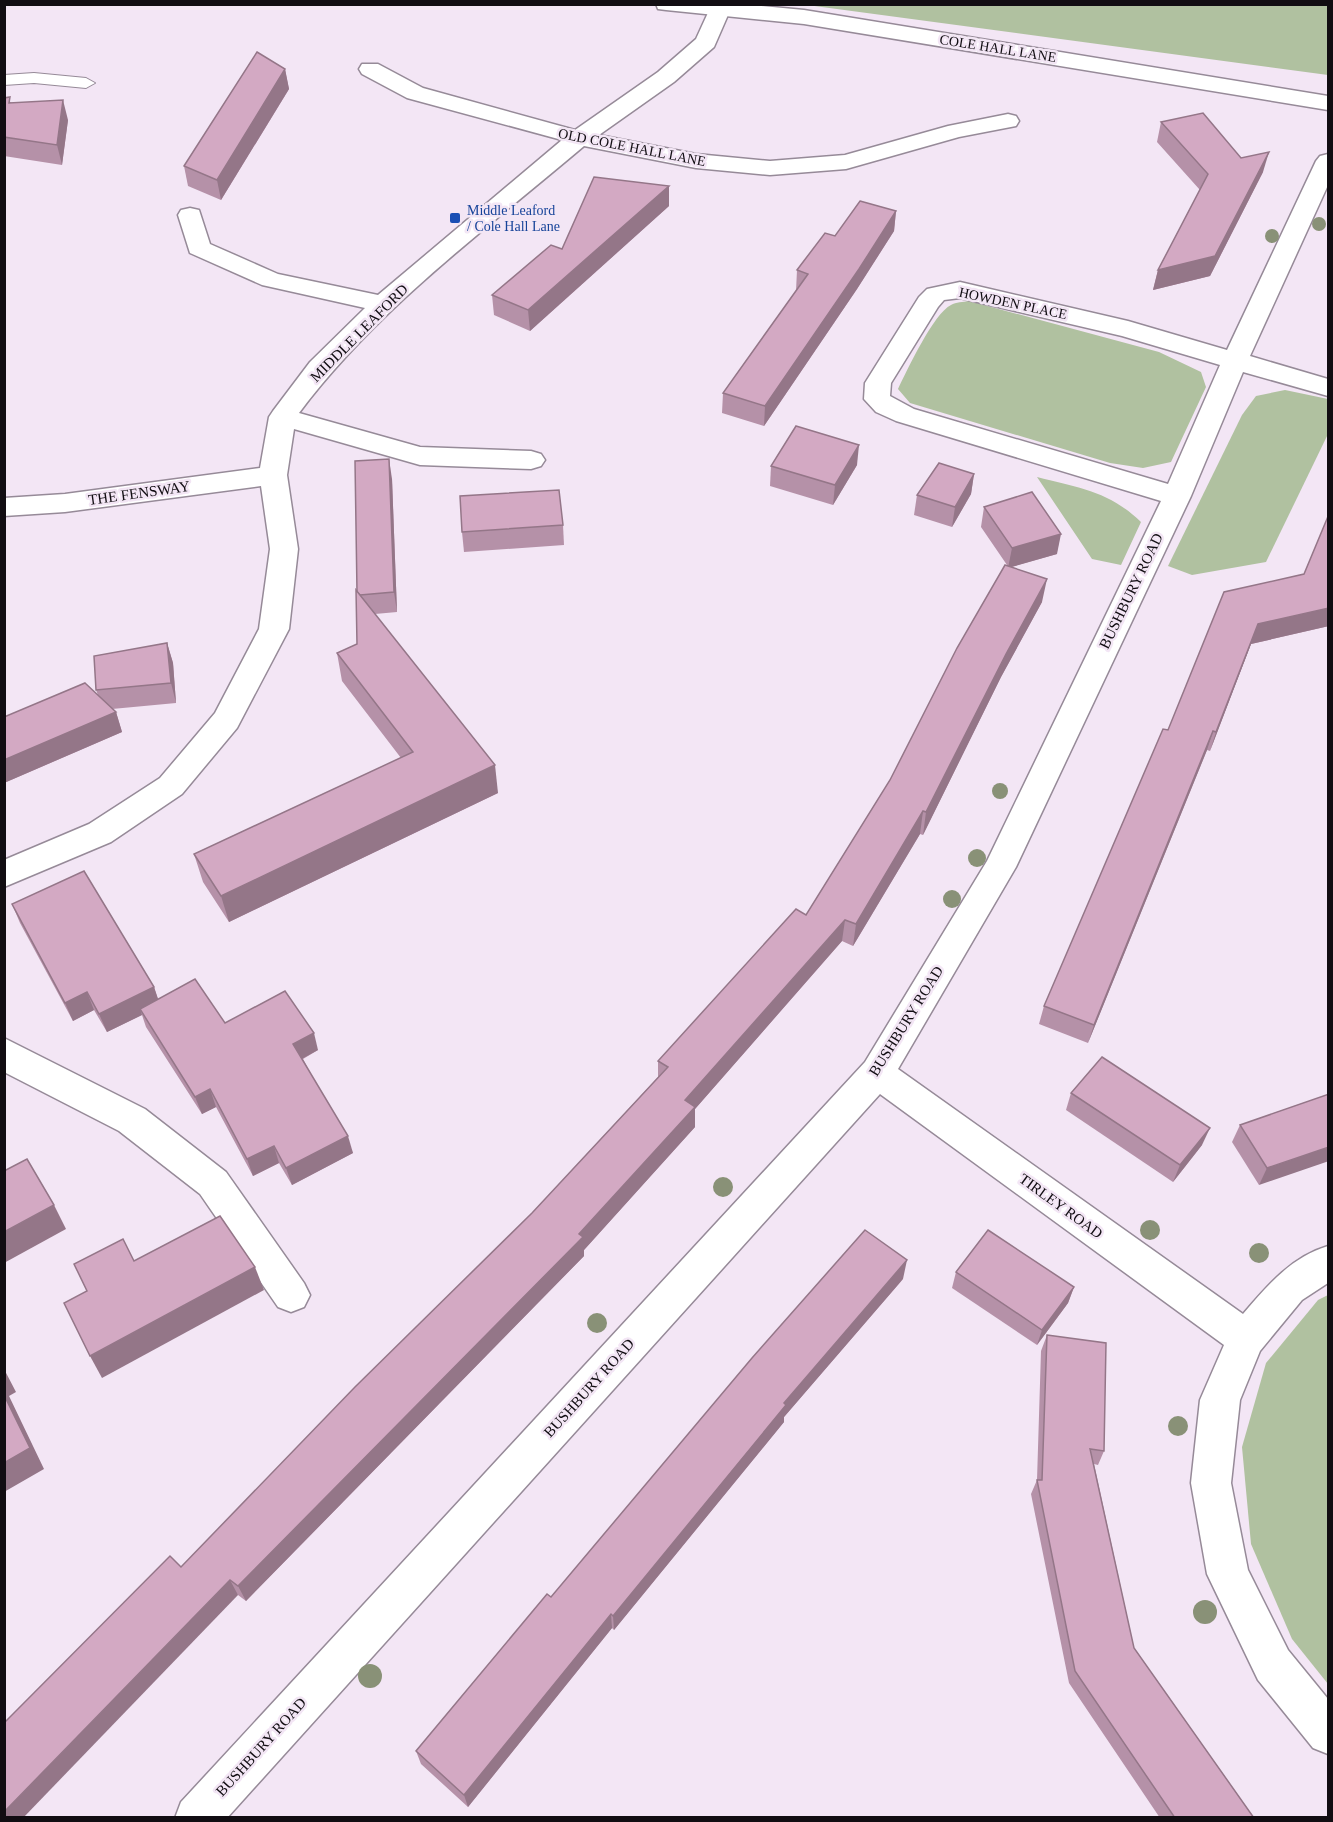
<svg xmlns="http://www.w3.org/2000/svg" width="1333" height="1822" font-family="'Times New Roman',serif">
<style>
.green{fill:#b0c1a0}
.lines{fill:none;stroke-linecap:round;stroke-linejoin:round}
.lane-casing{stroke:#968a98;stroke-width:2}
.street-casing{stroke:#968a98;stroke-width:3}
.secondary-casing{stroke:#968a98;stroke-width:3}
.lane{fill:#fff;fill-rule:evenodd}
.street{fill:#fff;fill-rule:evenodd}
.secondary{fill:#fff;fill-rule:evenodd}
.tree{fill:#899177}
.wall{fill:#b591a8}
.shaded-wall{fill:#947688}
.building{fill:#d3a9c3;stroke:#947688;stroke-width:1.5}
.transit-dot{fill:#1a4fb4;stroke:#f3e6f5;stroke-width:2}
.labels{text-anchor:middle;stroke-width:5;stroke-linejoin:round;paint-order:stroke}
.far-street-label{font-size:14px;fill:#110d12;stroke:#f3e6f5}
.far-transit-label{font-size:14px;fill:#164399;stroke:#f3e6f5;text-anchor:start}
.street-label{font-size:15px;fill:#110d12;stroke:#f3e6f5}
</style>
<rect width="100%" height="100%" fill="#f3e6f5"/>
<g class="green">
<polygon points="807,5 1328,5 1328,75"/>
<path d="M969 301 1159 352 1201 372 1206 387 1171 462 1143 468 1110 463 910 403 898 389C907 370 934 313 951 305 956 302 963 302 969 301Z"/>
<polygon points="1285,390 1328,399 1328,434 1266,562 1192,575 1168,566 1242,415 1256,396"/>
<path d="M1037 477C1079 488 1109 491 1141 522L1121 565 1092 559Z"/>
<polygon points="1328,1295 1328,1684 1292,1639 1251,1544 1242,1447 1266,1363 1318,1300"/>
</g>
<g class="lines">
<g class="lane-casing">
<polygon id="lane" points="34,73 86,78 95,83 86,88 34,83 4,85 4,75"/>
</g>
<g class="street-casing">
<g id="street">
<path d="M712 4H728L731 8 714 47 674 82 599 135 696 154 770 161 845 155 948 126 1008 114 1016 116 1019 121 1016 126 959 137 846 169 770 175 696 168 584 146C485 230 377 309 299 413L420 447 531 451 541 454 545 460 541 466 531 469 420 465 294 429 287 475 298 549 289 629 237 728 182 794 111 842 4 887V860L89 824 160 778 215 713 259 629 270 549 261 486 65 512 4 516V498L65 494 260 468 269 417 273 411 310 362 365 308 262 285 190 253 178 215 181 210 190 208 199 210 210 244 278 274 378 295 562 140 407 98 362 74 359 69 362 64H378L423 88 575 130 658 72 696 39Z"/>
<path d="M1328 154V185L1250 356 1328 379V396L1243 372 1191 496 1016 867 898 1069 1243 1314C1267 1286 1291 1257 1328 1246V1283L1302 1300 1260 1351 1240 1400 1231 1483 1248 1570 1288 1650 1328 1699V1754L1313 1748 1258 1680 1207 1574 1191 1483 1200 1400 1224 1345 880 1094 227 1818H175L181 1802 865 1062 987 861 1161 501 896 421 876 412 864 399 865 383 919 297 927 289 960 282 1128 321 1227 350 1316 161 1320 156ZM960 298 1122 336 1220 365 1168 484 914 409 890 396 891 383 938 307 944 300Z"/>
<polygon points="4,1038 145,1109 226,1172 304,1283 310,1295 304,1307 291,1312 278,1307 200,1194 119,1131 4,1072"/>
</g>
</g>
<g class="secondary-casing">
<polygon id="secondary" points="656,4 740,4 804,10 1328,96 1328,110 804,24 666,10 658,9"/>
</g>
<use href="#lane" class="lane"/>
<use href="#street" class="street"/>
<use href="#secondary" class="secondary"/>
</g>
<g class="tree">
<circle cx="1319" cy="224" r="7"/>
<circle cx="1272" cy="236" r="7"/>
<circle cx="1000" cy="791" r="8"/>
<circle cx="977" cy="858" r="9"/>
<circle cx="952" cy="899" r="9"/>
<circle cx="723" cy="1187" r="10"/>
<circle cx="1150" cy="1230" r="10"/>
<circle cx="1259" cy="1253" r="10"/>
<circle cx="597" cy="1323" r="10"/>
<circle cx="1178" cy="1426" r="10"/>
<circle cx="1205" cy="1612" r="12"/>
<circle cx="370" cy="1676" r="12"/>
</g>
<g class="wall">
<polygon points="285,69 289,89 221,200 188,186 184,166"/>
<polygon points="4,98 12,103 68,120 62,165 4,156"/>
<polygon points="1161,122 1241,158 1263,172 1210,276 1153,290 1158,270 1200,190 1157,142"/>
<polygon points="669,186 669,206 530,331 494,315 492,295 562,249"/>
<polygon points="896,211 894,231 857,289 764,426 722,413 723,393 796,291 797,270 835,236"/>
<polygon points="857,465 833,505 770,486 771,466"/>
<polygon points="974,474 971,494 952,527 914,515 917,495"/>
<polygon points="392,479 397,612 375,614 498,793 229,922 203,882 194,854 401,758 342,681 337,653 357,644 357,592"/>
<polygon points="984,507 1057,554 1011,567 1042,602 1001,677 923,835 920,834 853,946 842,941 695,1109 695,1127 584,1250 584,1256 246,1601 238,1595 181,1567 532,1213 658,1077 658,1061 806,915 890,780 1007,565 981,527"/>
<polygon points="1329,514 1329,626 1251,644 1210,751 1207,750 1088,1043 1039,1024 1044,1006 1168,730 1304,574"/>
<polygon points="563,525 564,545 464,552 462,532"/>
<polygon points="167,643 173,663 176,703 112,709 116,712 122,732 4,783 4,717 98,695 96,690"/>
<polygon points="12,904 154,987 158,999 225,1023 318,1050 303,1059 353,1153 292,1185 279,1163 253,1176 216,1107 202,1114 146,1027 142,1015 107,1032 94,1010 73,1021 20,923"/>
<polygon points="1071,1093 1202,1145 1173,1182 1066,1110"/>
<polygon points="1329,1094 1259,1185 1232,1142 1240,1125"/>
<polygon points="956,1272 1074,1287 1068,1303 1037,1345 952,1288"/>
<polygon points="903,1279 784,1417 784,1422 614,1630 612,1628 468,1807 421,1764 416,1751 551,1597"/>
<polygon points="1047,1335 1104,1451 1098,1465 1094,1464 1134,1648 1254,1818 1160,1818 1069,1683 1031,1494 1037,1480 1041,1351"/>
</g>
<g class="shaded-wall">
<polygon points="285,69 289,89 221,200 217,180"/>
<polygon points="63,100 68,120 62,165 57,145"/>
<polygon points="1269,152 1263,172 1210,276 1153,290 1158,270"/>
<polygon points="669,186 669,206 530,331 528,310"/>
<polygon points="896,211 894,231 857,289 764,426 765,406"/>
<polygon points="859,445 857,465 833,505 835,485"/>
<polygon points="389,459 392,479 397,612 394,592"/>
<polygon points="974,474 971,494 952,527 955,507"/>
<polygon points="1061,534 1057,554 1008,568 1012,548"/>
<polygon points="1047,579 1042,602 1001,677 923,835 926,812 1006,654"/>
<polygon points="1329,608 1329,626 1251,644 1210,751 1216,732 1258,624"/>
<polygon points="167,643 173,663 176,703 171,683"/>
<polygon points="116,712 122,732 4,783 4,760"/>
<polygon points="1213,731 1207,750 1088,1043 1094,1025"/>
<polygon points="495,765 498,793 229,922 221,896"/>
<polygon points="923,811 920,834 853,946 856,924"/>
<polygon points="845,920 842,941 695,1109 695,1127 584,1250 584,1256 246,1601 238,1586 579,1234 685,1100"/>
<polygon points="154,987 160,1005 140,1009 142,1015 107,1032 99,1014"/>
<polygon points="87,992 94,1010 73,1021 65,1003"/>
<polygon points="314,1033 318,1050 298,1061 293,1044"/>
<polygon points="210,1089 216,1107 202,1114 195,1097"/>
<polygon points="1210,1128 1202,1145 1173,1182 1180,1165"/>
<polygon points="348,1136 353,1153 292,1185 286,1168"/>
<polygon points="274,1146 279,1163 253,1176 247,1159"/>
<polygon points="1329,1147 1329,1161 1259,1185 1267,1168"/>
<polygon points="54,1205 66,1229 4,1263 4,1232"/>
<polygon points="907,1260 903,1279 784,1417 784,1422 614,1630 613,1616 784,1403"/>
<polygon points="255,1267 264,1290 102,1378 90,1356"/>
<polygon points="1074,1287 1068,1303 1037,1345 1042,1330"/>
<polygon points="4,1369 16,1392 9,1396 44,1469 4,1492"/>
<polygon points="230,1580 238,1595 23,1818 4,1818 4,1812"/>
<polygon points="611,1614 612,1628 468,1807 464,1795"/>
</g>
<g class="building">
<polygon points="257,52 285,69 217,180 184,166"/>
<polygon points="10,97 9,103 63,100 57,145 4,137 4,98"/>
<polygon points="1203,113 1241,158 1269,152 1215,256 1158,270 1208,174 1161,122"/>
<polygon points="594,177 669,186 528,310 492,295 551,245 562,249"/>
<polygon points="860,201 896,211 859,269 765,406 723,393 808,274 797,270 825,233 835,236"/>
<polygon points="796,426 859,445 835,485 771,466"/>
<polygon points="389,459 394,592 360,595 357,592 355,461"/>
<polygon points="939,463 974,474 955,507 917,495"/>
<polygon points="559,490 563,525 462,532 460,496"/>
<polygon points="1032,492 1061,534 1012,548 984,507"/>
<polygon points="1329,514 1329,608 1258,624 1216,732 1213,731 1094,1025 1044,1006 1163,729 1168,730 1224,592 1304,574"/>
<polygon points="1005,565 1047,579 1006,654 926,812 923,811 856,924 845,920 685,1100 695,1107 579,1234 583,1237 238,1586 230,1580 4,1812 4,1723 170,1556 181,1567 355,1387 532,1213 668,1067 658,1061 796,909 806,915 890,780 957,648"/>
<polygon points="356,590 495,765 221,896 194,854 413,752 337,653 357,644"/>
<polygon points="167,643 171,683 96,690 94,656"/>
<polygon points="85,683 116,712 4,760 4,717"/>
<polygon points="84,871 154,987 99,1014 87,992 65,1003 12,904"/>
<polygon points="195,979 225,1023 285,991 314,1033 293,1044 348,1136 286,1168 274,1146 247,1159 210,1089 195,1097 140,1009"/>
<polygon points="1102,1057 1210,1128 1180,1165 1071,1093"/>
<polygon points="1329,1094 1329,1147 1267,1168 1240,1125"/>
<polygon points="27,1159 54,1205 4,1232 4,1171"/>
<polygon points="220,1216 255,1267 90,1356 64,1303 87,1291 74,1264 123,1239 134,1261"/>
<polygon points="865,1230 907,1260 784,1403 786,1405 613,1616 611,1614 464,1795 416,1751 547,1594 551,1597 752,1358"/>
<polygon points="988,1230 1074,1287 1042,1330 956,1272"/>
<polygon points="1047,1335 1106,1343 1104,1451 1090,1449 1134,1648 1254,1818 1175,1818 1075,1671 1037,1480 1042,1480"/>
<polygon points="4,1395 30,1448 4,1463"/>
</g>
<rect class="transit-dot" x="449" y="212" width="12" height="12" rx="3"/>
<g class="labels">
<g class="far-street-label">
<text transform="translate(998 48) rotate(9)" y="5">COLE HALL LANE</text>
<text transform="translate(632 147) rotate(11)" y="5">OLD COLE HALL LANE</text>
<text transform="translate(1013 303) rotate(12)" y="5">HOWDEN PLACE</text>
</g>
<g class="far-transit-label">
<text x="467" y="215">Middle Leaford<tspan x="467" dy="16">/ Cole Hall Lane</tspan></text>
</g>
<g class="street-label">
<text transform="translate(359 333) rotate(-45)" y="5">MIDDLE LEAFORD</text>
<text transform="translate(139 493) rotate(-8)" y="5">THE FENSWAY</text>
<text transform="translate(1131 591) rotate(-64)" y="5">BUSHBURY ROAD</text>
<text transform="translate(906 1021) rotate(-58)" y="5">BUSHBURY ROAD</text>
<text transform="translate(1061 1206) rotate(36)" y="5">TIRLEY ROAD</text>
<text transform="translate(589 1388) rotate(-48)" y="5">BUSHBURY ROAD</text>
<text transform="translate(261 1747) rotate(-48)" y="5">BUSHBURY ROAD</text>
</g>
</g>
<rect width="1333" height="1822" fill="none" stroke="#110d12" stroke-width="12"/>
</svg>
